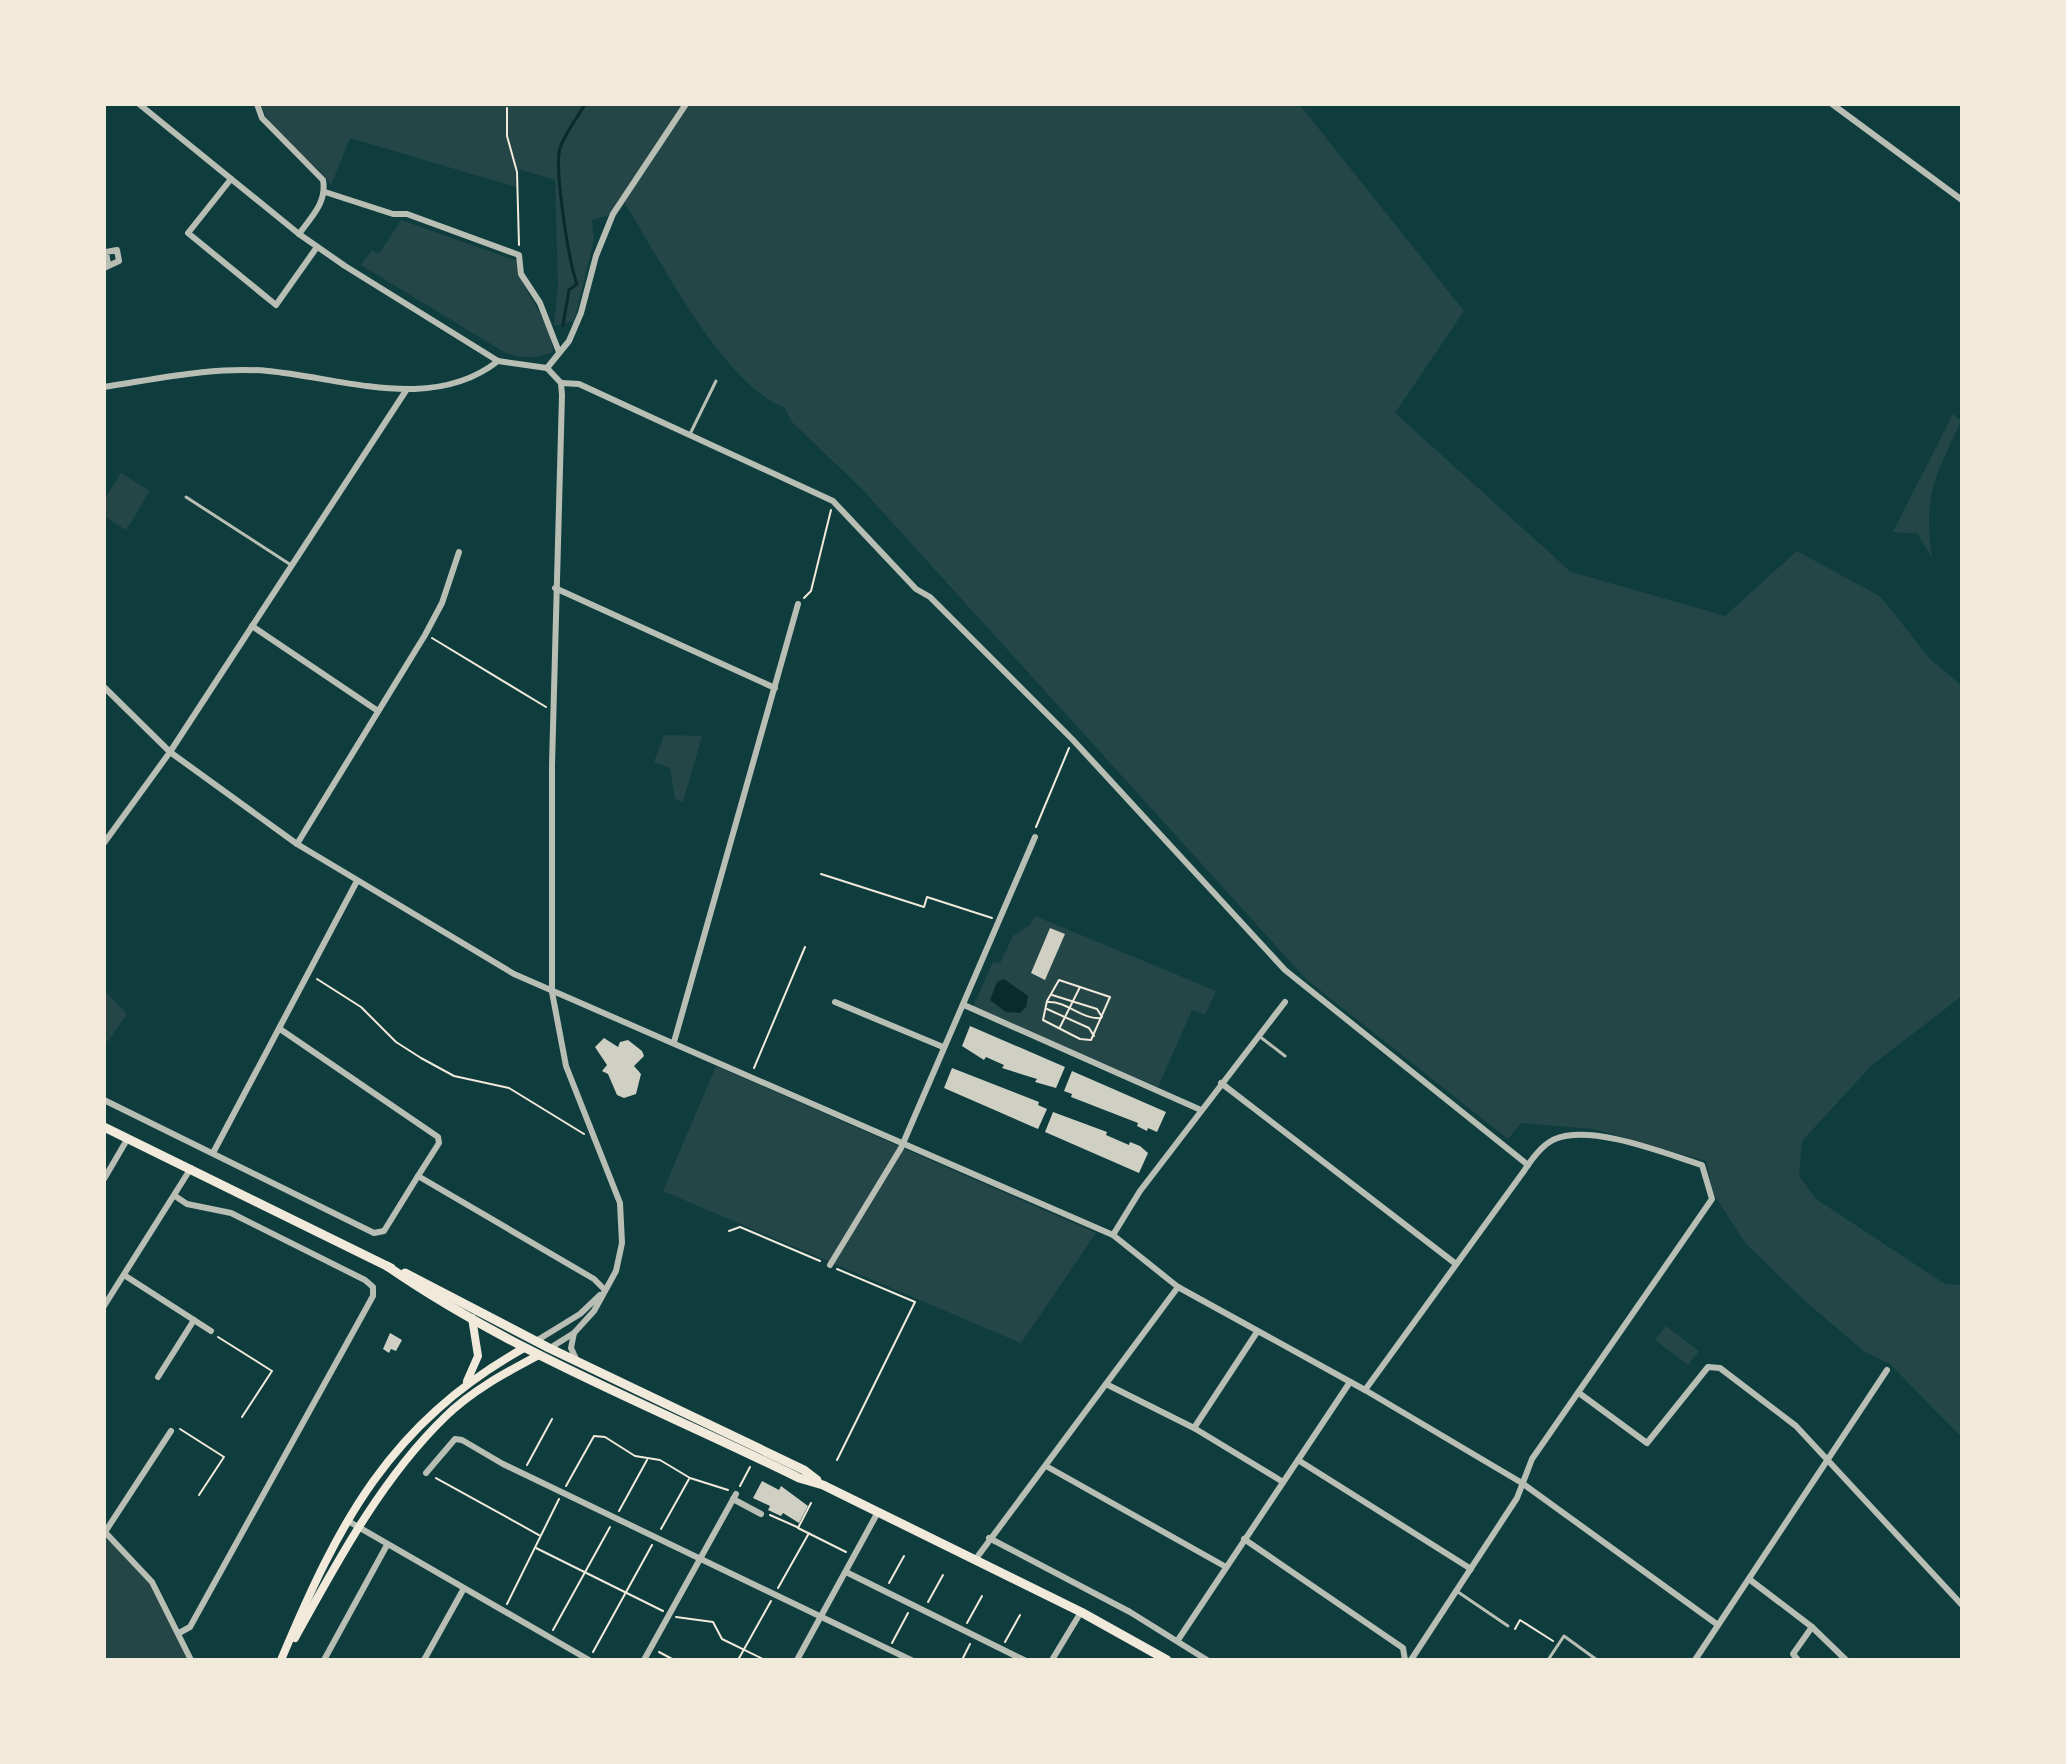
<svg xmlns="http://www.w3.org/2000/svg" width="2066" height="1764" font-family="'Fira Sans',sans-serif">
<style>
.green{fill:#244646}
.water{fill:#0a2a2b}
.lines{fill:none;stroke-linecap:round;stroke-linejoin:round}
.stream{stroke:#0a2a2b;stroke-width:3}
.building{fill:#cfcfc3}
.path{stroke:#f1e9da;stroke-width:2}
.service{stroke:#b8beb3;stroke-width:3}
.minor{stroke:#b8beb3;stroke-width:6}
.secondary{stroke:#f1e9da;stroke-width:8}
.primary{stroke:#f1e9da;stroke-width:9}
</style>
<rect width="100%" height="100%" fill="#0f3d3e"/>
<g class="green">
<path d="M261 104H1299L1464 311 1395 413 1571 572 1725 616 1797 551 1881 597 1930 659 1962 686V996L1872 1065 1802 1141 1799 1176 1816 1199 1945 1284 1962 1285V1438L1890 1364 1865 1352 1805 1301 1745 1243 1713 1193 1706 1161 1593 1129 1521 1123 1508 1139 1307 980 861 488 792 422 784 407C724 386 658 256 623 200L613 214 592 220 594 240 574 321 554 326 558 287 555 180 515 168 516 187 350 138 331 185C313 158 270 136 261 104Z"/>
<path d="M401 220 517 261C520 294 550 314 553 352 536 359 521 359 504 352L361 265 372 250 379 254Z"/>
<path d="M1953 414 1961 421C1935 478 1923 493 1932 558L1918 534 1893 532Z"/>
<polygon points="121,473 150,491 126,530 104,516 104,500"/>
<polygon points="664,735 702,736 683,802 675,799 670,768 654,762"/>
<polygon points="1035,916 1216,991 1205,1015 1192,1010 1158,1087 973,1007 993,962 1000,963 1013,936 1030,925"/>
<polygon points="104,990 127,1014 104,1046"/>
<polygon points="716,1066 1096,1233 1021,1343 663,1191"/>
<polygon points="1666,1326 1699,1351 1688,1365 1655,1340"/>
<polygon points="104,1531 152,1582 191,1660 104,1660"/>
</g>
<polygon class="water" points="1004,979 1028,996 1026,1007 1020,1013 1006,1012 990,1000 997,982"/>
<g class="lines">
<path class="stream" d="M563 325 569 290 577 284C569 263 554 168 560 148 565 133 578 117 585 104"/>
</g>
<g class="building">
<polygon points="1050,928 1065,934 1045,980 1031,973"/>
<polygon points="970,1026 1065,1067 1056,1088 1035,1082 1037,1079 1002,1068 1004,1065 986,1057 984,1060 962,1046"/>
<polygon points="604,1038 618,1047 620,1042 628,1040 642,1051 644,1056 634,1066 641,1074 636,1094 624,1098 617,1095 608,1074 602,1071 607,1065 595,1047"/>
<polygon points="952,1068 1039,1102 1038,1105 1047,1109 1038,1129 944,1088"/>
<polygon points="1072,1071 1166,1112 1157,1132 1148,1128 1147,1131 1137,1126 1138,1123 1071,1097 1072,1094 1064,1091"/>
<polygon points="1053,1112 1107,1132 1106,1135 1129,1145 1130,1142 1140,1146 1148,1153 1139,1173 1045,1132"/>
<polygon points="390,1333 402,1340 396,1351 391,1349 389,1353 383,1349"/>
<polygon points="762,1481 779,1490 781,1486 808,1506 799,1523 783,1513 781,1516 768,1510 770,1506 753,1498"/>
</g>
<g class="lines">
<g class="path">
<polyline points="507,108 507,136 517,172 519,245"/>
<polyline points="804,598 811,591 831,510"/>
<polyline points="432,638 546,707"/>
<polyline points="1036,827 1069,748"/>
<polyline points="821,874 924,907 927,897 992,918"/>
<polyline points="317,979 361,1007 396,1042 421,1058 454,1076 509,1088 584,1134"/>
<polygon points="1059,980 1110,997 1091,1040 1080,1039 1043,1020 1047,1001"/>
<polyline points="1052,995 1097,1009 1102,1017"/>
<path d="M1048 1002C1067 1001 1082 1020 1101 1018"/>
<polyline points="1047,1009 1089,1028 1094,1036"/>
<polyline points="1060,1027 1080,987"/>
<polyline points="754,1068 805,947"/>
<polyline points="729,1231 740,1227 820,1261"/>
<polyline points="218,1337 272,1371 242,1417"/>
<polyline points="180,1429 224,1457 199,1495"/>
<polyline points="837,1460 915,1302 837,1269"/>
<polyline points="527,1465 552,1419"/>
<polyline points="436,1478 539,1535"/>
<polyline points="566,1486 594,1436 605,1437 635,1456 660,1460 690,1478 728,1490"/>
<polyline points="740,1486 750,1467"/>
<polyline points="811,1503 798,1528 846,1552"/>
<polyline points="619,1511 647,1460"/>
<polyline points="770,1515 797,1527"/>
<polyline points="661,1529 689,1479"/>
<polyline points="536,1548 663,1611"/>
<polyline points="889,1583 904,1556"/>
<polyline points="778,1588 809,1533"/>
<polyline points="928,1602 943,1575"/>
<polyline points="507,1604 559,1499"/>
<polyline points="676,1617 713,1622 722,1639 765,1660"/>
<polyline points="967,1623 982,1596"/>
<polyline points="1515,1629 1520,1620 1553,1641"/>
<polyline points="553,1630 610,1527"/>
<polyline points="1005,1642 1020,1615"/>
<polyline points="892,1643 908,1613"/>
<polyline points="593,1652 652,1545"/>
<polyline points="659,1652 674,1660"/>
<polyline points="738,1660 771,1601"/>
<polyline points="962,1660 970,1644"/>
</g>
<g class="service">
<polyline points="690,434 716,381"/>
<polyline points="186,497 291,565"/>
<polyline points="1259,1036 1285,1056"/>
<polyline points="1458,1592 1508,1626"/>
<polyline points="1548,1660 1564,1636 1597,1660"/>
</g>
<g class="minor">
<polyline points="139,104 299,234 345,266 498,361 547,368"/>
<path d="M257 104 262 118 323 180C327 202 312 216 299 234"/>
<polyline points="1832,104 1962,200"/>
<polyline points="231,179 188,233 276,305 317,247"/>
<polyline points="325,192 393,214 407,214 519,255 521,274 540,303 559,352"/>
<polyline points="104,268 119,261 117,250 106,252 108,264"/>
<polyline points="547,368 561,383 562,395 552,765 552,992 566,1066 620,1203 622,1243 616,1271 594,1311 574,1333 550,1348"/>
<polyline points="547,368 569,341 581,313 596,256 613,214 686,104"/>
<polyline points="561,383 579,384 833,501 916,589 930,597 1073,740 1285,970 1528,1165"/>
<path d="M104 387C157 379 214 366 268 371 343 378 432 413 498 361"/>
<polyline points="555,588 775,688"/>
<polyline points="252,626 378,711"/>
<polyline points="104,687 170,752 297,844 514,974 1113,1235 1178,1287 1365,1390 1522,1483 1718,1625"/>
<polyline points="104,843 170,752 407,389"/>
<polyline points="297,844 425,635 442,603 459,552"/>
<polyline points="835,1002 943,1047"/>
<polyline points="964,1005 1201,1110"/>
<polyline points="280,1029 438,1137 439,1143 418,1176"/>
<polyline points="674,1042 798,604"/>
<polyline points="1221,1083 1456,1264"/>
<polyline points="104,1100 374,1233 384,1231 418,1176 594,1279 605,1290"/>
<polyline points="213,1153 357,881"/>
<polyline points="104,1179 128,1138"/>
<polyline points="175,1196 187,1204 231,1213 365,1280 373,1287 373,1296 190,1627 179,1633"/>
<polyline points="1113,1235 1140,1191 1285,1002"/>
<polyline points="830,1265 901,1148 1035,837"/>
<polyline points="124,1275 211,1331"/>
<polyline points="104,1306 191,1168"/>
<polyline points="574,1333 571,1348 576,1359"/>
<polyline points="536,1341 580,1314 600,1295"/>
<polyline points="158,1377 194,1320"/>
<polyline points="1106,1384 1194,1428 1283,1482"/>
<path d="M1365 1390 1524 1171C1531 1160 1543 1144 1555 1139 1592 1124 1664 1153 1702 1165L1712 1199 1532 1459 1517 1498 1411 1660"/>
<polyline points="1579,1393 1647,1443 1708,1367 1720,1368 1796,1426 1962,1605"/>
<polyline points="1194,1428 1257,1332"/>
<polyline points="1298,1460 1471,1569"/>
<polyline points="1046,1466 1226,1567"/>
<polyline points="426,1473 455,1439 462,1440 503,1464 911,1660"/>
<polyline points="733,1499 761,1514"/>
<polyline points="348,1521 589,1660"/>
<polyline points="104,1531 152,1582 191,1660"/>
<polyline points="105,1532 171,1431"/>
<polyline points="989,1538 1130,1612 1207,1660"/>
<polyline points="1244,1539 1403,1648 1405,1660"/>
<polyline points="975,1560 1178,1287"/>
<polyline points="846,1572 1024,1660"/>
<polyline points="1749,1579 1812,1627 1846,1660"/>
<polyline points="1178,1640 1350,1382"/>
<polyline points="324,1660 387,1545"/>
<polyline points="424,1660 463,1590"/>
<polyline points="644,1660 736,1494"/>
<polyline points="797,1660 878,1512"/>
<polyline points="1052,1660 1081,1612"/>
<polyline points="1695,1660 1887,1370"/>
<polyline points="1798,1660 1793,1654 1812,1627"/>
</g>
<g class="secondary">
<polyline points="467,1381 478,1356 472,1318"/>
<path d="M295 1638C337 1562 382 1478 445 1417 471 1391 505 1373 537 1356"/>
<path d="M281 1660C339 1522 389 1424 524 1348"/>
</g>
<g class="primary">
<polyline points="104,1127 391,1268"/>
<path d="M387 1266C516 1355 660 1409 799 1478L823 1485 1081 1612 1167 1660"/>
<polyline points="405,1273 549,1348 804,1470 817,1480"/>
</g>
</g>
<rect width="2066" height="1764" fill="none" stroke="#f1e9da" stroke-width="212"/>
</svg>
